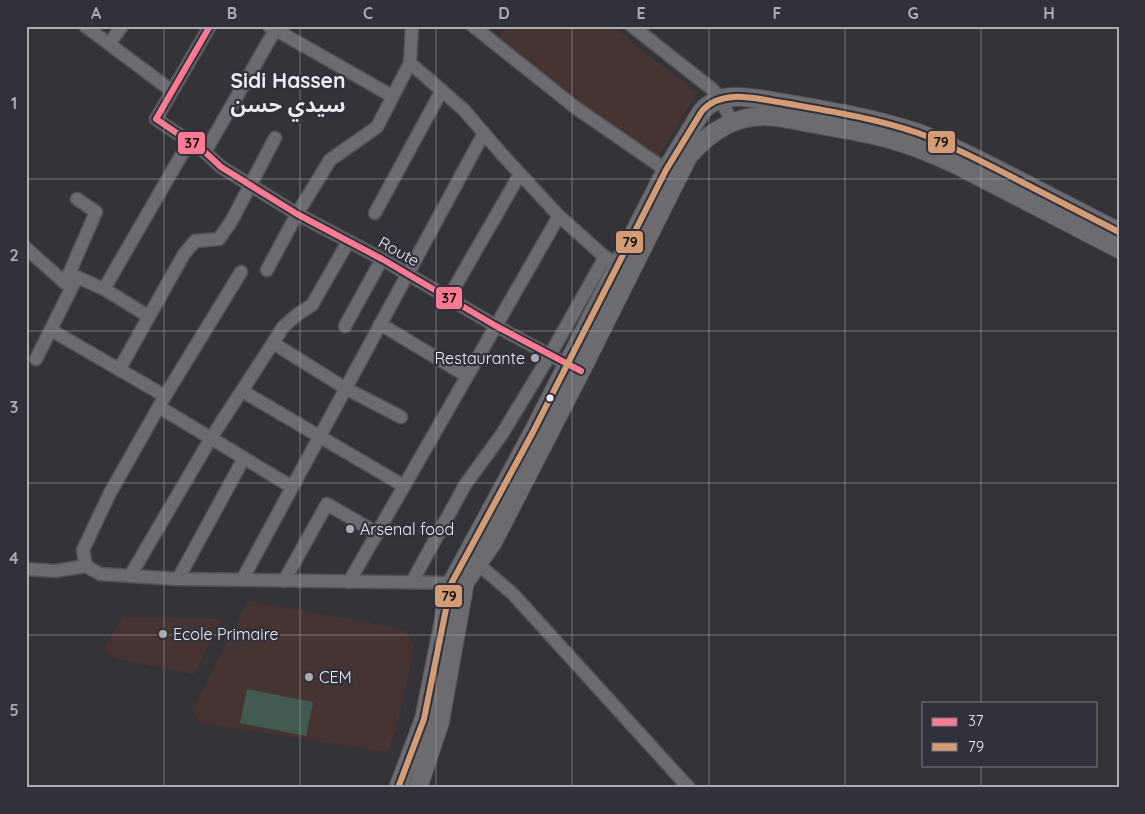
<svg xmlns="http://www.w3.org/2000/svg" width="1145" height="814" font-family="Quicksand,'Noto Sans Arabic',sans-serif">
<style>
.education{fill:#453432}
.green{fill:#435a50}
.lines{fill:none;stroke-linecap:round;stroke-linejoin:round}
.street-casing{stroke:#515156;stroke-width:15}
.secondary-casing{stroke:#515156;stroke-width:20}
.street{stroke:#6b6b70;stroke-width:12}
.secondary{stroke:#6b6b70;stroke-width:18}
.bus-1-casing{stroke:#30313b;stroke-width:10}
.bus-2-casing{stroke:#30313b;stroke-width:10}
.bus-1{stroke:#fe7a93;stroke-width:6}
.bus-2{stroke:#d39c74;stroke-width:6}
.grid{fill:none;stroke:#ababb1;stroke-width:1;stroke-opacity:0.55}
.poi-dot{fill:#ababb1;stroke:#30313b;stroke-width:2}
.bus-dot{fill:#ebebf2;stroke:#30313b;stroke-width:2}
.labels{text-anchor:middle;stroke-width:4.5;stroke-linejoin:round;paint-order:stroke}
.street-label{font-size:16px;fill:#ebebf2;stroke:#30313b}
.poi-label{font-size:16px;fill:#ebebf2;stroke:#30313b;text-anchor:start}
.district-label{font-size:21px;font-weight:bold;fill:#ebebf2;stroke:#30313b}
.line-badge{stroke:#30313b;stroke-width:2}
.pale-badge-label{font-size:14px;text-anchor:middle;font-weight:bold;fill:#111}
.neatline{fill:none;stroke:#ababb1;stroke-width:2}
.grid-label{font-size:16px;text-anchor:middle;font-weight:bold;fill:#ababb1}
</style>
<rect width="100%" height="100%" fill="#333338"/>
<g class="education">
<polygon points="508,26 612,26 697,93 655,163 497,40"/>
<polygon points="248,601 403,629 415,645 396,731 387,752 200,723 193,710"/>
<polygon points="123,617 222,619 194,674 119,659 103,649"/>
</g>
<polygon class="green" points="247,689 313,702 306,736 240,723"/>
<g class="lines">
<g class="street-casing">
<g id="street">
<polyline points="85,26 172,91"/>
<polyline points="210,26 156,119 205,152 221,167 297,214 382,259 496,326 574,368"/>
<polyline points="269,26 392,96"/>
<polyline points="412,26 410,63 464,110 499,151 559,216 605,257 611,260"/>
<polyline points="473,26 576,108 666,170"/>
<polyline points="632,26 712,89 720,98 732,122"/>
<polyline points="109,44 122,26"/>
<polyline points="205,152 275,30"/>
<polyline points="375,213 442,90"/>
<polyline points="26,248 65,283 96,212 77,199"/>
<polyline points="267,270 297,214 330,160 377,127 410,63"/>
<polyline points="241,272 165,396 110,493 83,550 86,566 100,574 178,579 458,583"/>
<polyline points="104,289 189,142"/>
<polyline points="449,297 520,174"/>
<polyline points="380,324 467,376"/>
<polyline points="345,326 382,259"/>
<polyline points="51,330 165,396"/>
<polyline points="273,343 345,388 401,417"/>
<polyline points="36,359 77,277 104,289 148,316"/>
<polyline points="119,370 184,254 195,241 219,239 232,220 275,138"/>
<polyline points="242,391 404,486"/>
<polyline points="159,407 292,487"/>
<polyline points="478,564 513,594 689,788"/>
<polyline points="26,569 55,571 86,566"/>
<polyline points="130,576 211,438 273,343 283,327 298,314 312,305 348,242"/>
<polyline points="178,579 244,458"/>
<polyline points="242,580 484,133"/>
<polyline points="284,581 327,504 377,533"/>
<polyline points="349,582 559,216"/>
<polyline points="412,582 465,485 502,434 550,355 605,257"/>
</g>
</g>
<g class="secondary-casing">
<g id="secondary">
<path d="M398 788 424 719 451 584 533 432 666 170 702 111C722 88 757 99 784 103 829 111 874 118 918 133 951 145 983 162 1014 178 1049 196 1084 214 1119 232"/>
<path d="M418 788 440 722 465 582 493 542 581 371 688 157C704 138 722 123 747 118 770 113 792 120 815 124 841 129 868 133 893 140 915 146 936 155 957 165L1119 249"/>
</g>
</g>
<use href="#street" class="street"/>
<use href="#secondary" class="secondary"/>
<g class="bus-1-casing">
<polyline id="bus-1" points="210,26 156,119 205,152 221,167 297,214 382,259 496,326 581,371"/>
</g>
<g class="bus-2-casing">
<path id="bus-2" d="M398 788 424 719 451 584 533 432 666 170 702 111C722 88 757 99 784 103 829 111 874 118 918 133 951 145 983 162 1014 178 1049 196 1084 214 1119 232"/>
</g>
<use href="#bus-1" class="bus-1"/>
<use href="#bus-2" class="bus-2"/>
</g>
<path class="grid" d="M164 26V788M300 26V788M436 26V788M572 26V788M709 26V788M845 26V788M981 26V703M26 179H1119M26 331H1119M26 483H1119M26 635H1119M981 765V788"/>
<g class="poi-dot">
<circle cx="535" cy="358" r="5"/>
<circle cx="350" cy="529" r="5"/>
<circle cx="163" cy="634" r="5"/>
<circle cx="309" cy="677" r="5"/>
</g>
<circle class="bus-dot" cx="550" cy="398" r="4.5"/>
<g class="labels">
<g class="street-label">
<text transform="translate(399 251) rotate(29)" y="6">Route</text>
</g>
<g class="poi-label">
<text x="525" y="364" text-anchor="end">Restaurante</text>
<text x="360" y="535">Arsenal food</text>
<text x="173" y="640">Ecole Primaire</text>
<text x="319" y="683">CEM</text>
</g>
<g class="district-label">
<text x="288" y="88">Sidi Hassen<tspan x="288" dy="24">سيدي حسن</tspan></text>
</g>
</g>
<g class="line-badge">
<rect x="927" y="130" width="29" height="24" rx="5" fill="#d39c74"/>
<rect x="177" y="131" width="29" height="24" rx="5" fill="#fe7a93"/>
<rect x="615" y="230" width="29" height="24" rx="5" fill="#d39c74"/>
<rect x="435" y="286" width="28" height="24" rx="5" fill="#fe7a93"/>
<rect x="434" y="584" width="29" height="24" rx="5" fill="#d39c74"/>
</g>
<g class="pale-badge-label">
<text x="941" y="147">79</text>
<text x="192" y="148">37</text>
<text x="630" y="247">79</text>
<text x="449" y="303">37</text>
<text x="449" y="601">79</text>
</g>
<rect width="1145" height="814" fill="none" stroke="#30313b" stroke-width="55"/>
<rect x="922" y="702" width="175" height="65" fill="#30313b" stroke="#7b7b84"/>
<rect x="932" y="718" width="25" height="8" fill="#fe7a93" stroke="#7b7b84"/>
<text x="968" y="726" font-size="15" fill="#ebebf2">37</text>
<rect x="932" y="743" width="25" height="8" fill="#d39c74" stroke="#7b7b84"/>
<text x="968" y="752" font-size="15" fill="#ebebf2">79</text>
<rect x="28" y="28" width="1090" height="758" class="neatline"/>
<g class="grid-label">
<text x="96" y="19">A</text>
<text x="232" y="19">B</text>
<text x="368" y="19">C</text>
<text x="504" y="19">D</text>
<text x="641" y="19">E</text>
<text x="777" y="19">F</text>
<text x="913" y="19">G</text>
<text x="1049" y="19">H</text>
<text x="14" y="109">1</text>
<text x="14" y="261">2</text>
<text x="14" y="413">3</text>
<text x="14" y="564">4</text>
<text x="14" y="716">5</text>
</g>
</svg>
